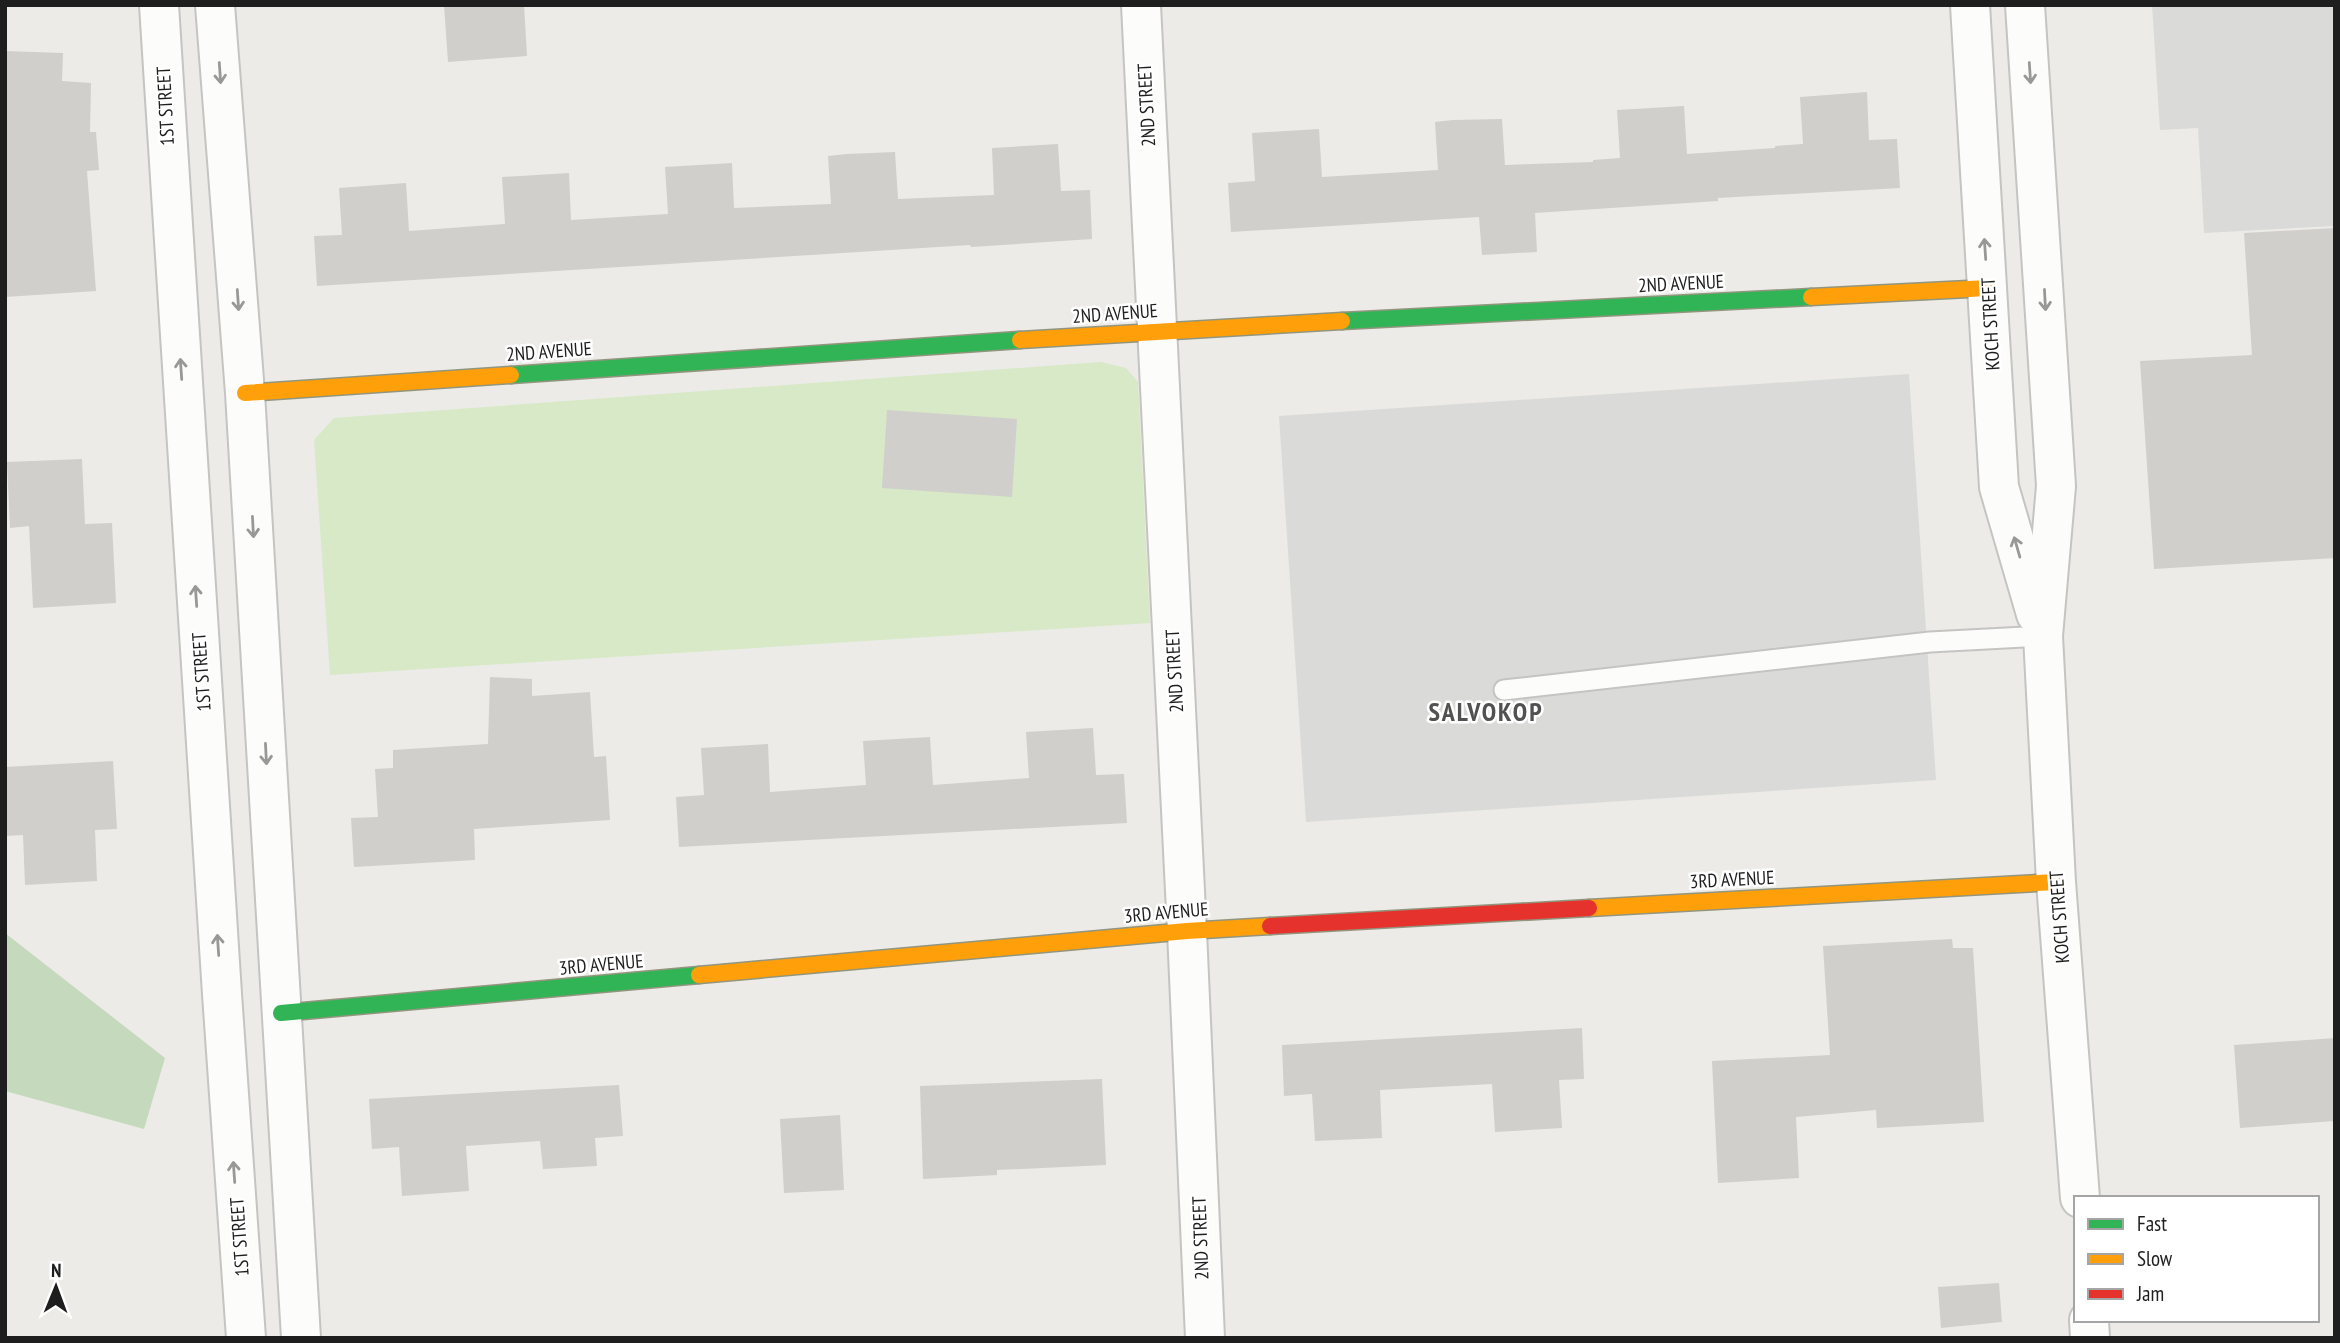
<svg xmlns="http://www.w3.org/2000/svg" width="2340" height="1343" font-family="'PT Sans Narrow',sans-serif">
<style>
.religious{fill:#dadad8}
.grass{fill:#d7e9c6}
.forest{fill:#c5dabd}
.building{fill:#d0cfcc}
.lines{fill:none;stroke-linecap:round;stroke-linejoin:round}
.lane-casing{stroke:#c5c4c3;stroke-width:23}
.street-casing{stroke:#c5c4c3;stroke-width:42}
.fast-casing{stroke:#92967f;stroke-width:19}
.slow-casing{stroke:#92967f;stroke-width:19}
.jam-casing{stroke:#92967f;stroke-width:19}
.lane{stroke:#fcfcfb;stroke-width:19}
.street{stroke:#fcfcfb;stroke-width:38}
.fast{stroke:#30b455;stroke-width:16}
.slow{stroke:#ff9f0a;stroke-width:16}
.jam{stroke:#e5322d;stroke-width:16}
.oneway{stroke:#989898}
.labels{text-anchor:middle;stroke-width:5;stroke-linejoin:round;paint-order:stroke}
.street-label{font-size:19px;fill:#1e1e1e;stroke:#fff}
.district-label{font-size:26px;font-weight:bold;letter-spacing:2px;fill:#515151;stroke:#fff}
</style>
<rect width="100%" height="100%" fill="#ecebe7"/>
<g class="religious">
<polygon points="2152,5 2335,5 2335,226 2204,233 2198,128 2160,130"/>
<polygon points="1909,374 1936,780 1306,822 1279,416"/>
</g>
<polygon class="grass" points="1101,362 1126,368 1138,382 1150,623 330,675 314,440 334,418"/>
<polygon class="forest" points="5,933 165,1058 144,1129 5,1091"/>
<g class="building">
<polygon points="444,5 524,5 527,56 448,62"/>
<polygon points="5,51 63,53 62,81 91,83 90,132 96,132 99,170 87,171 96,291 5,297"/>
<polygon points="1867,92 1869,140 1897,139 1900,188 1718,198 1718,201 1535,213 1537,252 1482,255 1479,217 1231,232 1228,183 1255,181 1252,133 1319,129 1322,177 1438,170 1435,122 1453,120 1502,119 1505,165 1593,162 1593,160 1620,158 1617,110 1684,106 1687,154 1775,148 1775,146 1803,144 1800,97"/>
<polygon points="1058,144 1061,191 1090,190 1092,239 971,247 970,245 317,286 314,236 342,235 339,188 406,183 409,231 505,224 502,177 569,173 571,220 668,214 665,167 732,163 734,208 831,204 828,156 847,154 895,152 898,199 994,195 992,148"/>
<polygon points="2335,228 2335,558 2154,569 2140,361 2252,355 2244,233"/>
<polygon points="887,410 1017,419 1012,497 882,488"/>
<polygon points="82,459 85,524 112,523 116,603 33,608 29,526 10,528 7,462"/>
<polygon points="490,677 532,679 532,696 590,692 594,757 606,756 610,820 474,829 475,860 354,867 351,818 378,817 375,769 393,768 393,750 488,744"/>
<polygon points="1093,728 1096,775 1124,774 1127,823 679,847 676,797 704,795 701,748 768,744 770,792 866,785 863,741 930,737 933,785 1029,778 1026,732"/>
<polygon points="113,761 117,829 95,830 97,881 25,885 23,835 5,836 5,767"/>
<polygon points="1952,939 1953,948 1973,948 1984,1122 1877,1128 1876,1110 1796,1117 1799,1178 1718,1183 1712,1061 1830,1055 1823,946"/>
<polygon points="1582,1028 1584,1079 1559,1080 1562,1128 1495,1132 1492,1084 1380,1090 1382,1138 1315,1141 1312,1094 1284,1096 1282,1045"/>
<polygon points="2335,1038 2335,1121 2240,1128 2234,1045"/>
<polygon points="1102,1079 1106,1165 997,1170 997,1175 923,1179 920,1086"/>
<polygon points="619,1085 623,1136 595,1138 597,1166 543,1169 540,1141 466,1146 469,1191 402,1196 399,1147 372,1149 369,1099"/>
<polygon points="840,1115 844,1190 784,1193 780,1119"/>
<polygon points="1999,1283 2002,1322 1941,1328 1938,1287"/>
</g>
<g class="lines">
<g class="lane-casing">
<polyline id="lane" points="1504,690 1930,642 2043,636"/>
</g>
<g class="street-casing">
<g id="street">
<polyline points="159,5 222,994 246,1338"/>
<polyline points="215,5 245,393 301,1338"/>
<polyline points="1141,5 1187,931 1205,1338"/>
<polyline points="1970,5 1999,487 2036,614"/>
<polyline points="2025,5 2056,486 2043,636 2056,882 2080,1198"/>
<polyline points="2089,1320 2090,1338"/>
</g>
</g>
<g class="fast-casing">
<g id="fast">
<polyline points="1342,321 1811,297"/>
<polyline points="511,375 1020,340"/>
<polyline points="281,1013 699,975"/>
</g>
</g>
<g class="slow-casing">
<g id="slow">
<polyline points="1811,297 1988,288"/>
<polyline points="1020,340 1342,321"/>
<polyline points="245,393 511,375"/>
<polyline points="1589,908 2056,882"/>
<polyline points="699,975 1187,931 1270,926"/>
</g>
</g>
<g class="jam-casing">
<polyline id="jam" points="1270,926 1589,908"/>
</g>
<use href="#lane" class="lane"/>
<use href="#street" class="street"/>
<use href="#fast" class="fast"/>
<use href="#slow" class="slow"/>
<use href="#jam" class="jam"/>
</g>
<defs><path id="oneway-shaft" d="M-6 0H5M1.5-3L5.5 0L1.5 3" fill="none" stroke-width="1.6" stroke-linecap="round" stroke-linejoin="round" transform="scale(1.75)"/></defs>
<g class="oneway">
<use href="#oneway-shaft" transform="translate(220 73) rotate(86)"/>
<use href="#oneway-shaft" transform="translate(2030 73) rotate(86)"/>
<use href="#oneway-shaft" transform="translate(1985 249) rotate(-94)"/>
<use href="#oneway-shaft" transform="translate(238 300) rotate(86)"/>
<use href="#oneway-shaft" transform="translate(2045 300) rotate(87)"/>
<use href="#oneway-shaft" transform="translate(181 369) rotate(-94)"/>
<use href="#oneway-shaft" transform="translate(253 527) rotate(87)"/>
<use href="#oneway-shaft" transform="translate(2017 547) rotate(-106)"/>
<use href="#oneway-shaft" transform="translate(196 596) rotate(-94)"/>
<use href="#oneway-shaft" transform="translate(266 754) rotate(87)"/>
<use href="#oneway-shaft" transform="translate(218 945) rotate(-94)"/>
<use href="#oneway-shaft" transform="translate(234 1172) rotate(-94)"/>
</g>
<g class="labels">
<g class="street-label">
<text transform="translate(1146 105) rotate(-93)" y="7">2ND STREET</text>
<text transform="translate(165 106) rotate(-93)" y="7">1ST STREET</text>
<text transform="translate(1681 283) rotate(-3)" y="7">2ND AVENUE</text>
<text transform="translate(1115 313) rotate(-4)" y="7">2ND AVENUE</text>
<text transform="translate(1990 324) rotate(-93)" y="7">KOCH STREET</text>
<text transform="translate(549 351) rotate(-4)" y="7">2ND AVENUE</text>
<text transform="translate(1174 671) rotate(-93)" y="7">2ND STREET</text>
<text transform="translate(201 672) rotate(-94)" y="7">1ST STREET</text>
<text transform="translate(1732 879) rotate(-3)" y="7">3RD AVENUE</text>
<text transform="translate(1166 912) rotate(-5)" y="7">3RD AVENUE</text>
<text transform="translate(2059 917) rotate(-94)" y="7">KOCH STREET</text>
<text transform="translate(601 964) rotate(-5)" y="7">3RD AVENUE</text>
<text transform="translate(239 1237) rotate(-94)" y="7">1ST STREET</text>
<text transform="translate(1200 1238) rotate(-92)" y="7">2ND STREET</text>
</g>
<g class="district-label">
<text x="1486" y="721">SALVOKOP</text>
</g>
</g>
<rect width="2340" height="1343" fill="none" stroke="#1e1e1e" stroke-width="14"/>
<rect x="2074" y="1196" width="245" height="126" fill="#ffffff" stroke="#a5a5a5" stroke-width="2"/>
<rect x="2088" y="1219" width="35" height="10" fill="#30b455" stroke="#a5a5a5" stroke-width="2"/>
<text x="2137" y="1231" font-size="21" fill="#1e1e1e">Fast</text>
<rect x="2088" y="1254" width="35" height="10" fill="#ff9f0a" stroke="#a5a5a5" stroke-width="2"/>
<text x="2137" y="1266" font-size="21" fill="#1e1e1e">Slow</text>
<rect x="2088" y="1289" width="35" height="10" fill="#e5322d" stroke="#a5a5a5" stroke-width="2"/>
<text x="2137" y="1301" font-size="21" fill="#1e1e1e">Jam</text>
<g transform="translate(56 1287) rotate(1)" stroke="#ffffff" stroke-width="5" paint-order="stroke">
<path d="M0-5L12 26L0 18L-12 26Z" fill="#1e1e1e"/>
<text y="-10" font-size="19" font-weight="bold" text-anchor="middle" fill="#1e1e1e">N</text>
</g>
</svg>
